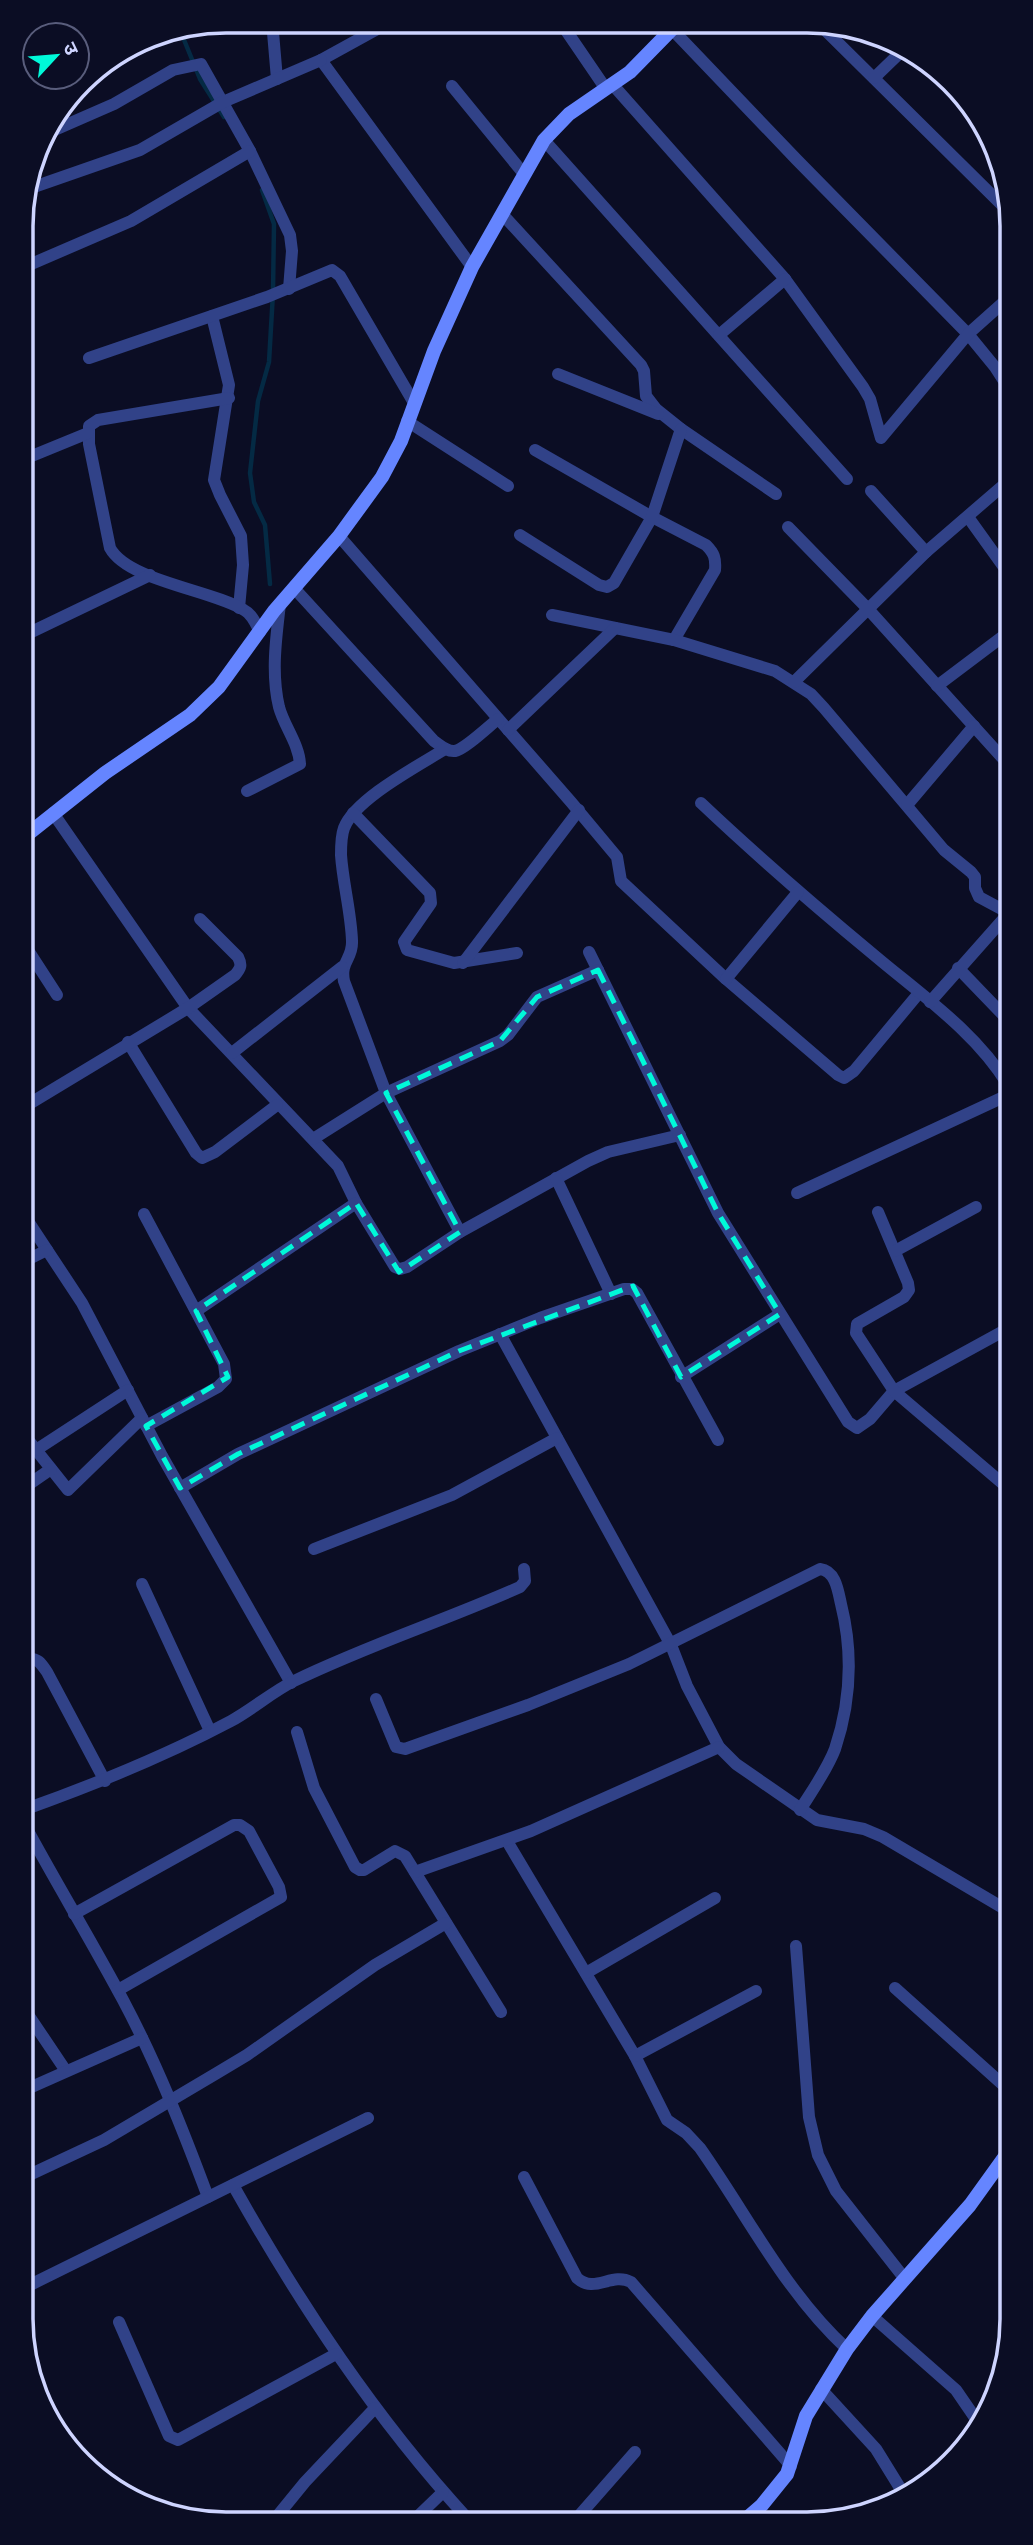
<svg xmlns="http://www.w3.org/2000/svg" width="1033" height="2545" font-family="'Archivo Narrow','Noto Sans Devanagari',sans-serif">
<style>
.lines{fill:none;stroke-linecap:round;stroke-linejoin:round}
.stream{stroke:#042a44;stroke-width:4.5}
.street{stroke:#314288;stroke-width:12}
.secondary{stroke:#6585ff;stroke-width:14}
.marked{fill:none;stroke:#00f9d9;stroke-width:5;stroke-dasharray:14 9;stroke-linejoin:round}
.rim{fill:none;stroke:#ced4ff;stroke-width:3.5}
</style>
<rect width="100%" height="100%" fill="#0b0d24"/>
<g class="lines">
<g class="stream">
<polyline points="180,30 200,79 224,117"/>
<polyline points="262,190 274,224 273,293 269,362 258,401 250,473 254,502 265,525 270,584"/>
</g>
<g class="street">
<polyline points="272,21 277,79"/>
<polyline points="390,22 321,60 472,267"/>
<polyline points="561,23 606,89"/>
<polyline points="667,24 797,160 968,334 995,367 1006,384"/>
<polyline points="820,25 1005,208"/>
<polyline points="874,78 905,48"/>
<polyline points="613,85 785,279 863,387 870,399 881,438 968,334 1005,301"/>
<polyline points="452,86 524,174"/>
<polyline points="43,135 114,104 173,70 201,64 250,151 290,235 292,251 289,289"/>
<polyline points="544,140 847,479"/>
<polyline points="28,189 140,150 223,102 321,60"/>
<polyline points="503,215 641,365 644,371 646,396 656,409 681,429 776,494"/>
<polyline points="22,268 131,221 250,151"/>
<polyline points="212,316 229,385 214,480 220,495 241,536 243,565 239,608"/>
<polyline points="719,335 785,279"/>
<polyline points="89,358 267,297 332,270 340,276 414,403"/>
<polyline points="558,374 658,414"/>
<path d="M229 398 98 420 89 426V444L110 548C128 581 212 590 244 610 252 614 256 624 260 632"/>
<polyline points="407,421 508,486"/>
<path d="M535 450 652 517 706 545C714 553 716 558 715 570L674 640"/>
<polyline points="22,460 88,433"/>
<polyline points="871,491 926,552"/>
<polyline points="968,517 1006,570"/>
<polyline points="788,527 869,610 1007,763"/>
<polyline points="520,535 599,585 607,587 614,583 652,517 681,429"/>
<polyline points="339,536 571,802 617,857 621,881 726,979 838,1075 844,1078 854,1071 919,993"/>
<path d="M294 588 434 741C440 745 447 752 455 751 465 749 489 726 498 719"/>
<polyline points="552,615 674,640 775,671 811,694 824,708 944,850 971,872 975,877 975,888 979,897 1007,912"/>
<polyline points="23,636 150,575"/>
<polyline points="794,682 926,552 1006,483"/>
<polyline points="937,686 1006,634"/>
<polyline points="508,730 615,628"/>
<path d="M445 749C418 766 355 799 344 828 341 836 341 846 341 855 343 884 351 912 352 941 353 959 340 961 344 981L386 1093 460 1232"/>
<path d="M247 791 300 764C299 744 284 726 279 707 271 673 276 639 280 604"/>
<path d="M701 803C757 856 815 906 874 955 920 994 976 1032 1008 1085"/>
<polyline points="907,805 974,726"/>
<polyline points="53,813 188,1008 338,1166 356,1203 395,1267 400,1269 407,1267 460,1232 588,1161 608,1152 680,1135"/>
<polyline points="353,813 430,893 431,903 404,942 407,950 454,963 517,953"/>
<polyline points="24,944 57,995"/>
<polyline points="589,952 718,1213 848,1422 857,1428 870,1419 894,1391 1009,1328"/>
<polyline points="463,963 579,810"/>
<polyline points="958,968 1008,1020"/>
<polyline points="726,979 798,892"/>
<polyline points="930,1002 1007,915"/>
<polyline points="128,1042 196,1153 202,1158 215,1152 277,1105"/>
<polyline points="232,1053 342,967"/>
<path d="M24 1107 188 1008 235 975C241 968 242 965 238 957L200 919"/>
<polyline points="313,1139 386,1093 500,1041 508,1035 537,997 598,970"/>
<polyline points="556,1178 611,1294"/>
<polyline points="797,1193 1008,1095"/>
<polyline points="878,1212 908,1283 909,1290 904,1297 857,1324 856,1333 894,1391 1009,1489"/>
<polyline points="144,1214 224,1364 226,1379 218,1387 146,1426"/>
<polyline points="24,1215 82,1303 162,1456 291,1683"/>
<polyline points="895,1251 976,1207"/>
<polyline points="25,1261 47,1250"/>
<polyline points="196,1311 356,1203"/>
<polyline points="500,1334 671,1645 687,1686 719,1747 736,1764 817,1820 864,1829 883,1837 1010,1912"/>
<polyline points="681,1377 780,1314"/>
<polyline points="25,1436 68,1490 142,1418"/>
<polyline points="36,1450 128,1390"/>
<polyline points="25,1487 51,1469"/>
<polyline points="180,1488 238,1454 459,1351 540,1318 624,1289 632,1289 637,1293 718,1440"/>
<polyline points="314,1549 452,1495 557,1438"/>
<polyline points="142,1584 210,1731"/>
<path d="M26 1659C37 1657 41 1663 47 1672L105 1781"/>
<path d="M376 1699 396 1747 405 1749 528 1705 629 1664 820 1569C836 1571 838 1591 841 1604 853 1652 851 1701 835 1749 827 1770 812 1791 800 1810"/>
<polyline points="297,1732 314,1788 355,1867 360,1870 364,1870 395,1851 405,1856 501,2012"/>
<path d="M26 1809C96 1784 165 1756 231 1721 253 1709 272 1692 294 1681 368 1645 446 1620 520 1587L525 1581 524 1569"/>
<path d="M26 1827C58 1886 92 1942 123 2000 157 2064 183 2130 208 2197"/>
<path d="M507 1841 635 2056 667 2120 686 2133 700 2148C748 2216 785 2292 847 2349"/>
<polyline points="415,1872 531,1831 719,1747"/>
<polyline points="74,1914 234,1825 240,1825 249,1831 279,1887 281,1897 118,1990"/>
<polyline points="796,1946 809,2117 818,2155 836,2191 905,2279"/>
<polyline points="586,1973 715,1898"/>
<polyline points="895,1988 1011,2092"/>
<polyline points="27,2013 66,2071"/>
<polyline points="635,2056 756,1991"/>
<polyline points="27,2089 142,2038"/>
<polyline points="27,2176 104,2140 217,2073 247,2055 375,1965 446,1923"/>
<path d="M524 2177 577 2278C595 2294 611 2272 631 2282L791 2466"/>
<path d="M233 2185C300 2304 375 2418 468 2519"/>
<polyline points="28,2286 368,2118"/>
<polyline points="872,2316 956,2390 980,2425"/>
<polyline points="119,2322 169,2436 178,2440 336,2354"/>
<polyline points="821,2389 876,2449 905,2496"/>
<polyline points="65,2436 90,2470"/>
<polyline points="577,2518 635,2452"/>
<polyline points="415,2519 443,2492"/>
<polyline points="274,2520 305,2482 375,2408"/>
</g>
<g class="secondary">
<polyline points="23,838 105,773 190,715 219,687 274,611 339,536 382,477 401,441 434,351 472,267 544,140 569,114 630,72 677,24"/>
<polyline points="747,2518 762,2505 787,2474 806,2416 847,2349 872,2316 970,2205 1011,2148"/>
</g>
</g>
<path class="marked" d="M598 970 718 1213 780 1314 681 1377 633 1286 459 1351 238 1454 180 1488 146 1426 228 1377 196 1311 356 1203 399 1272 460 1232 386 1093 500 1041 537 997Z"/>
<path d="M0 0H1033V2545H0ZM226 33H807A193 193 0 0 1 1000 226V2319A193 193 0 0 1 807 2512H226A193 193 0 0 1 33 2319V226A193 193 0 0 1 226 33Z" fill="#0b0d24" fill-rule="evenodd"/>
<path class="rim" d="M226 33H807A193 193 0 0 1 1000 226V2319A193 193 0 0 1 807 2512H226A193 193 0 0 1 33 2319V226A193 193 0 0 1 226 33Z"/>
<g transform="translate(56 56) rotate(64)"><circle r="33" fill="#0b0d24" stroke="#595d7c" stroke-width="2"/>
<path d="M0-5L12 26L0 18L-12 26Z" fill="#00f9d9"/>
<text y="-10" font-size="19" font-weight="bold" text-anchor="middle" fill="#ced4ff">उ</text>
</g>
</svg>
